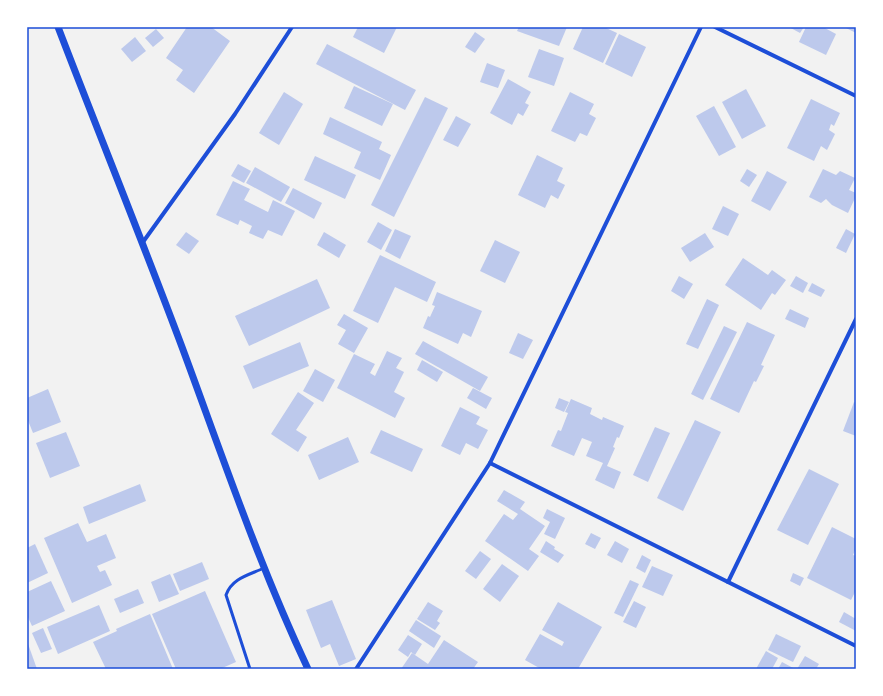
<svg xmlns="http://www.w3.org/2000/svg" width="883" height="696" font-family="Mulish,sans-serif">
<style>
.building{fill:#bdc9ec}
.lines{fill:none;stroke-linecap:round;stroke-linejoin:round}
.service{stroke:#1d4ed8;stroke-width:3}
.minor{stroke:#1d4ed8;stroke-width:4}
.tertiary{stroke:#1d4ed8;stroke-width:7}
.neatline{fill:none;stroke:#1d4ed8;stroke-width:1.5}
</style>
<rect width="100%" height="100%" fill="#f2f2f2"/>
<g class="building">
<polygon points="187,27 211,27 230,41 194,93 176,80 183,70 166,58"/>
<polygon points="358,27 397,27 384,53 353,37"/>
<polygon points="519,27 567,27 559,46 517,31"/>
<polygon points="583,27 604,27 617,33 603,63 573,49"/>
<polygon points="789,27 804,27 800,33"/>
<polygon points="806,27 823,27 836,34 826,55 799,42"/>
<polygon points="844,27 856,27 856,33"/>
<polygon points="156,29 164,38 153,47 145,38"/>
<polygon points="475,32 485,39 475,53 465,47"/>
<polygon points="619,34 646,47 632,77 605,64"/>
<polygon points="135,37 146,51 132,62 121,49"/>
<polygon points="327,44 416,90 405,110 316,64"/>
<polygon points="539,49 564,58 554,86 528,77"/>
<polygon points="487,63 505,70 498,88 480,82"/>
<polygon points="508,79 531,92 525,103 529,105 523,116 518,113 512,125 490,113"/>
<polygon points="354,86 393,104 382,126 344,108"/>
<polygon points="746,89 766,126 742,139 722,102"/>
<polygon points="284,92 303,104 279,145 259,133"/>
<polygon points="570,92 594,104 589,114 596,118 587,136 580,133 575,142 551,131"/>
<polygon points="425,97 448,108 394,217 371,205"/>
<polygon points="811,99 840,113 834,126 831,124 829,130 835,134 827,150 821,146 814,161 787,148"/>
<polygon points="714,106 736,147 719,156 696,116"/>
<polygon points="456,116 471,124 458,147 443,140"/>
<polygon points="330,117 382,142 379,149 391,155 380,180 354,168 361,152 323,134"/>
<polygon points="537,155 563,168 557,181 565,185 558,199 551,195 545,208 518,195"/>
<polygon points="315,156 356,175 345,199 304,180"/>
<polygon points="238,164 251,171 244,183 231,176"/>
<polygon points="255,167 290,187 281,202 246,183"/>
<polygon points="747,169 757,175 749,187 740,181"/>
<polygon points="823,169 836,175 840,171 855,178 849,190 856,193 856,196 848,213 832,205 826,199 821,203 809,197"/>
<polygon points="767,171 787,182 770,211 751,201"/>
<polygon points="233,181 250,189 244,200 268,212 273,200 295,211 282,236 268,230 263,239 249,233 252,226 240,220 238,225 216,215"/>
<polygon points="293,188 322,203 314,219 285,203"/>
<polygon points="723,206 739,214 728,236 712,229"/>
<polygon points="378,222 392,230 381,250 367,242"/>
<polygon points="395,229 411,236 400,259 385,251"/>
<polygon points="846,229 855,234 846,253 836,248"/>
<polygon points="186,232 199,241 189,254 176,245"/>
<polygon points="324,232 346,245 339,258 317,245"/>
<polygon points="705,233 714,247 690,262 681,248"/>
<polygon points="495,240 520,252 505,283 480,271"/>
<polygon points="380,255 436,282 427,302 395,287 378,323 353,311"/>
<polygon points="743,258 768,275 772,270 786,280 775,295 772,293 761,310 725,285"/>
<polygon points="679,276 693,284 684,299 671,291"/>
<polygon points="796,276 808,283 803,293 790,286"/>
<polygon points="317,279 330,308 249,346 235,316"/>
<polygon points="812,283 825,290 821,297 808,291"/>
<polygon points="437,292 482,311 471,337 463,333 458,344 423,328 428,316 430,317 435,306 432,305"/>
<polygon points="707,299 719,305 698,349 686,344"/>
<polygon points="790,309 809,318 805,328 785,319"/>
<polygon points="344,314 368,328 354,353 338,344 346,330 337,325"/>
<polygon points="747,322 775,335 761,365 764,366 756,382 754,381 739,413 710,399"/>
<polygon points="724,326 737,332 703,400 691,394"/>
<polygon points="518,333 533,340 523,359 509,353"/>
<polygon points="423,341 488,377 480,391 415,354"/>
<polygon points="300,342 309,366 253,389 243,366"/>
<polygon points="387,351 402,358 396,368 404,372 394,392 405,398 395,418 337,388 354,354 375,364 370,373 375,376"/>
<polygon points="422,360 443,372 437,382 417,370"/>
<polygon points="315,369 335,380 323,402 303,391"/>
<polygon points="473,388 492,398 486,409 467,398"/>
<polygon points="48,389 61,422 33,433 27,418 27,398"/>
<polygon points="298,392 314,403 296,430 307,437 298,452 271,434"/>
<polygon points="559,398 569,402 564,412 555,408"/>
<polygon points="571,399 592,408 590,414 602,420 603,417 624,426 619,438 617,437 613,447 615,448 607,466 621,472 614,489 595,480 603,463 586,456 592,442 582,438 574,456 551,446 558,430 561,431 568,413 565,412"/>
<polygon points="854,402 856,403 856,436 843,431"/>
<polygon points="460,407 480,417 476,424 488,430 478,449 466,443 460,455 441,446"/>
<polygon points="695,420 721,432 683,511 657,498"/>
<polygon points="655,427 670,433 648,482 633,475"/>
<polygon points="381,430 423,449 412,472 370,453"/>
<polygon points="66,432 80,466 50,478 36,443"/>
<polygon points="348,437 359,462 319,480 308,455"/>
<polygon points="809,469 839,484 808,545 777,530"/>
<polygon points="140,484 146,501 89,524 83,507"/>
<polygon points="504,490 525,502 520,509 545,526 529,549 539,556 528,571 485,541 504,514 513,520 518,514 497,501"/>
<polygon points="547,509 565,518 555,539 544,534 550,522 543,518"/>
<polygon points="78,523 87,542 106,534 116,558 97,566 100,572 105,570 112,585 72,603 44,538"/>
<polygon points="832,527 856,539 856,548 853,555 856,556 856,590 851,600 807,578"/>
<polygon points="591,533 601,538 595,549 585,544"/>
<polygon points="546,541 555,547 554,549 564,555 558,563 540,552"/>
<polygon points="615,541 629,549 622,563 607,555"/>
<polygon points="35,544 48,573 27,583 27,548"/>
<polygon points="480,551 491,559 476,579 465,571"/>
<polygon points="642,555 651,560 645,573 636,568"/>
<polygon points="202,562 209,579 180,591 173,574"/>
<polygon points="502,564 519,576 500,602 483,589"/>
<polygon points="652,566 673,575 663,596 642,587"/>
<polygon points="793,573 804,578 800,586 790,581"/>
<polygon points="170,574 179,594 159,602 151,582"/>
<polygon points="630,580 639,584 623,617 614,613"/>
<polygon points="51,581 65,611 32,626 27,615 27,592"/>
<polygon points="138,589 144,603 120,613 114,599"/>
<polygon points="205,591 236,662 220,669 176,669 152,614"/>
<polygon points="332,600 356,659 339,666 330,644 321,648 306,610"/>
<polygon points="634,601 646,607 636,628 623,622"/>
<polygon points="428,602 443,611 437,621 440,623 435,630 417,619"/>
<polygon points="558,602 602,627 578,669 541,669 525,660 540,634 562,646 564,642 542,630"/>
<polygon points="99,605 110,631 58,654 47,627"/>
<polygon points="844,612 856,619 856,631 839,622"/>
<polygon points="150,614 173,669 106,669 93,642 117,631 116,629"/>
<polygon points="416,620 441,636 434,648 409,631"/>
<polygon points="43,628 52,649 41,653 32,633"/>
<polygon points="776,634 801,646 793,662 768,650"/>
<polygon points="408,635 422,644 415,655 411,652 408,657 398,650"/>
<polygon points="444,640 478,662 473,669 401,669 412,653 428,664"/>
<polygon points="27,641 37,669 27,669"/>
<polygon points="766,651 778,658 772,669 756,669"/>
<polygon points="805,656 819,664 816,669 797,669"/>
<polygon points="782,662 795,669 778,669"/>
</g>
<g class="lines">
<path class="service" d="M250 669 226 595C232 578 249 575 264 568"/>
<g class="minor">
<polyline points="715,27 856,96"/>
<polyline points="143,242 235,114 292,27"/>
<polyline points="490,463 856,646"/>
<polyline points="728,582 856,319"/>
<polyline points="356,669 490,463 701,27"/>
</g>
<path class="tertiary" d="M58 27C99 134 142 240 182 347 222 455 259 565 308 669"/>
</g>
<rect width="883" height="696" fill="none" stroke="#ffffff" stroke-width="56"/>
<rect x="28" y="28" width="827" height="640" class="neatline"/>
</svg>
